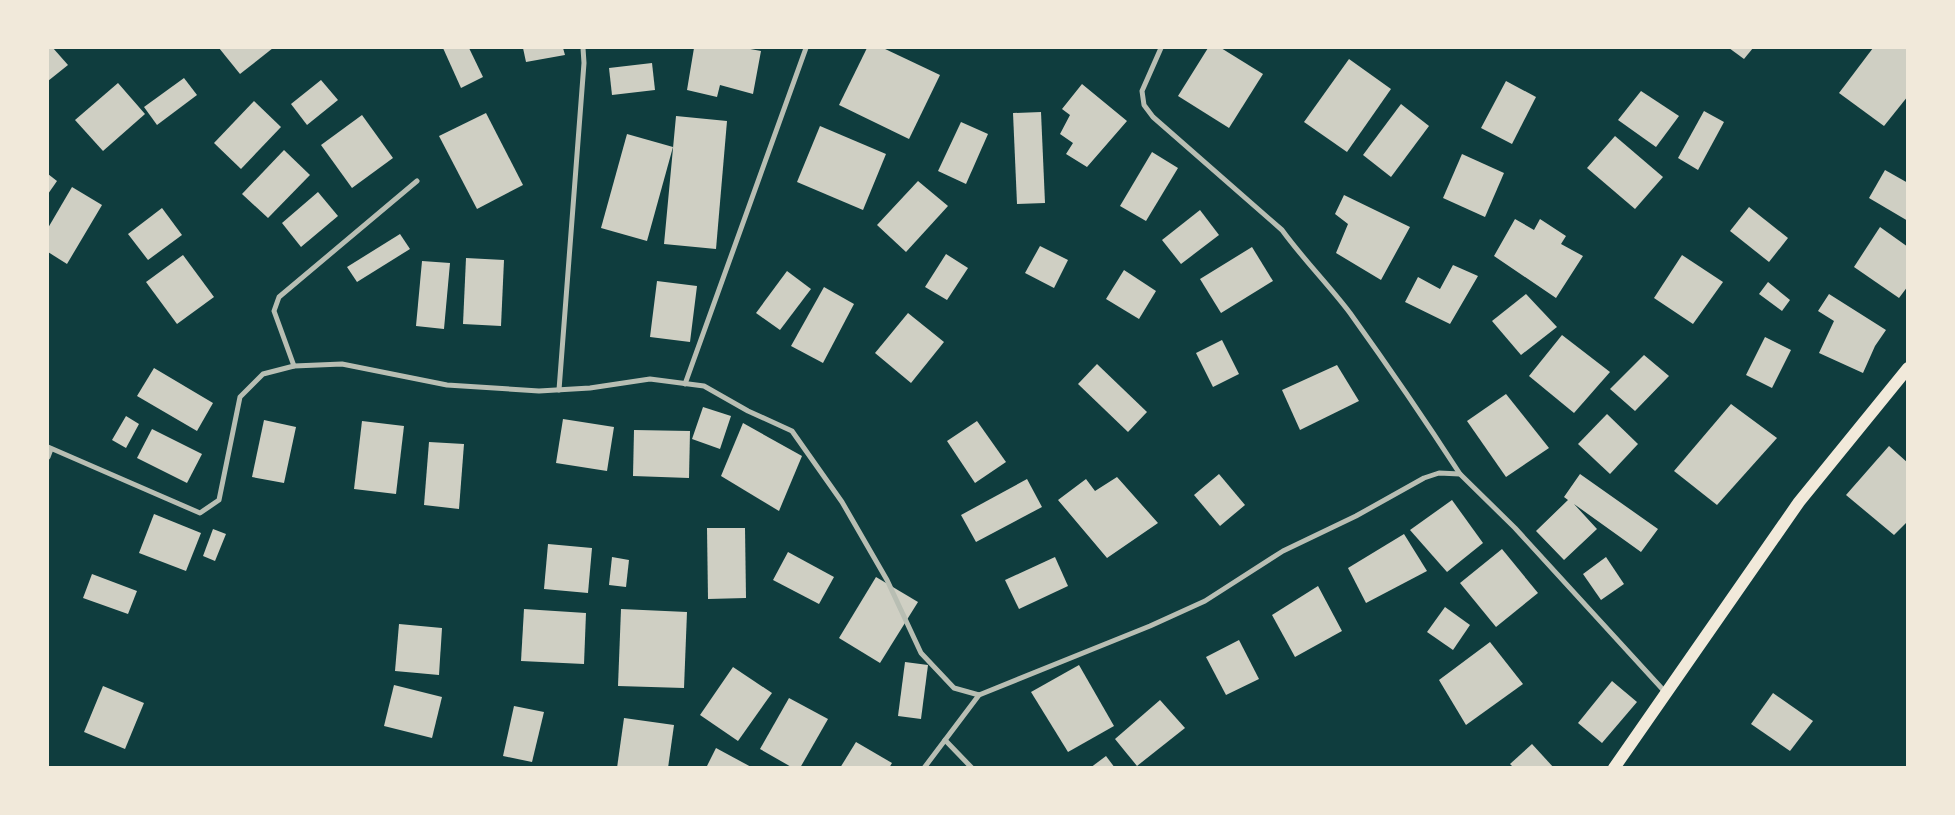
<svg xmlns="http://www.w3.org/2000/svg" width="1955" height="815" font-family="Manrope,sans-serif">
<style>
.building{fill:#cfcfc3}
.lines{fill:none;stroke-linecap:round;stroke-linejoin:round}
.minor{stroke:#b8beb3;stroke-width:5}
.primary{stroke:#f1e9da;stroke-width:12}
</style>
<rect width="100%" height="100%" fill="#0f3d3e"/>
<g class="building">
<polygon points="48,48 53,48 68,65 48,81"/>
<polygon points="219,48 273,48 240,74"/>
<polygon points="443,48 469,48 483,77 461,88"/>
<polygon points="523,48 563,48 565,55 526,62"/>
<polygon points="694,48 745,48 761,51 753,94 720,85 717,97 687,90"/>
<polygon points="867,48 883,48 940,75 909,139 839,105"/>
<polygon points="1208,48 1221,48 1263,74 1229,128 1178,96"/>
<polygon points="1729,48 1753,48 1744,59"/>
<polygon points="1873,48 1905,48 1908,49 1908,96 1884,126 1839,93"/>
<polygon points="1349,59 1391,89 1347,152 1304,122"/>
<polygon points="652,63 655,90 612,95 609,68"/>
<polygon points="184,78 197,95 157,125 144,107"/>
<polygon points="321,80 338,100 307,125 291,104"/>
<polygon points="1506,81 1536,97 1512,144 1481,128"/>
<polygon points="118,83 145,114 103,151 75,120"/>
<polygon points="1082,84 1127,121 1087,167 1066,154 1073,143 1060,134 1070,115 1062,109"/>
<polygon points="1641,91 1679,116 1656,147 1618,120"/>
<polygon points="254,101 281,127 241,169 214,143"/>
<polygon points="1401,104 1429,126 1391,177 1363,155"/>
<polygon points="1704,111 1724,122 1698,170 1678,158"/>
<polygon points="1041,112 1045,203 1017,204 1013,113"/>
<polygon points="486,113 523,185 477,209 439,136"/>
<polygon points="362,115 393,158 352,188 321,145"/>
<polygon points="676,116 727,121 716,249 664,244"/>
<polygon points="961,122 988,134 966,184 938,171"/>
<polygon points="820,126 886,154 863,210 797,182"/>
<polygon points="627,134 673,147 647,241 601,228"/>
<polygon points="1615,136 1663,177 1635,209 1587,168"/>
<polygon points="284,150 310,175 268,218 242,194"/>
<polygon points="1152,152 1178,168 1146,221 1120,206"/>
<polygon points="1462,154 1504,173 1485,217 1443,198"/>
<polygon points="1885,170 1908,183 1908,221 1869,198"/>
<polygon points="48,174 57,181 48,194"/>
<polygon points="918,181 948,206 906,252 877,225"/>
<polygon points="72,187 102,205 67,264 48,252 48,228"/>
<polygon points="318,192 338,216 301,247 282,223"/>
<polygon points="1344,195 1410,227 1381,280 1336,253 1348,224 1335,214"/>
<polygon points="1749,207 1788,238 1769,262 1730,231"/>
<polygon points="162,208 182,235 148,260 128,234"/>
<polygon points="1200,210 1219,235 1181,264 1162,240"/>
<polygon points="1515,219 1534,230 1540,219 1566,236 1561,244 1583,256 1556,298 1494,256"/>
<polygon points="1880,227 1908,247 1908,286 1899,298 1854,267"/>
<polygon points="400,234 410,249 357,282 347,267"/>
<polygon points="1040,246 1068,260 1054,288 1025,273"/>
<polygon points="1252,247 1273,281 1221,313 1200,279"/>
<polygon points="946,254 968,268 947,300 925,287"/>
<polygon points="183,255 214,297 177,324 146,282"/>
<polygon points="1682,255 1723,282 1693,324 1654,298"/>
<polygon points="466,258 504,260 501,326 463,324"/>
<polygon points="422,261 450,263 444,329 416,326"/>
<polygon points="1453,265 1478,276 1450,324 1405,302 1418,277 1440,289"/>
<polygon points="1124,270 1156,291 1139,319 1106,299"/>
<polygon points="787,271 811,289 780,330 756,313"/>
<polygon points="657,281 697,286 690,342 650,337"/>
<polygon points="1768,282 1790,300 1782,311 1759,294"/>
<polygon points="824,287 854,304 823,363 791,346"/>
<polygon points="1526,294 1557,327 1521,355 1492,321"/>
<polygon points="1829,294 1886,330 1875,346 1863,373 1819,353 1834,321 1818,311"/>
<polygon points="908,313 944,342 911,383 875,353"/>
<polygon points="1562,335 1610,372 1574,413 1529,376"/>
<polygon points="1765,337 1791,350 1772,388 1746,375"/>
<polygon points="1222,340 1239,374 1213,387 1196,353"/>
<polygon points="1644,355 1669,376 1635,411 1610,389"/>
<polygon points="1097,364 1147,412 1128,432 1078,384"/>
<polygon points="1337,365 1359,401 1300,430 1282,390"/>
<polygon points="154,368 213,403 197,431 137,396"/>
<polygon points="1506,394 1549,448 1506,477 1467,421"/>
<polygon points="1731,404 1777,438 1717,505 1674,471"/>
<polygon points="703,407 731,416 720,449 692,439"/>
<polygon points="1607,414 1638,444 1610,474 1578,444"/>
<polygon points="126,416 139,424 126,448 112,440"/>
<polygon points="563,419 614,427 607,471 556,463"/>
<polygon points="264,420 296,427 284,483 252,477"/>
<polygon points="362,421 404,426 396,494 354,489"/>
<polygon points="977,421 1006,462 975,483 947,441"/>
<polygon points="743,423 802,456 779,511 721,476"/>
<polygon points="152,429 202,454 187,483 137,458"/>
<polygon points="634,430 690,431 689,478 633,476"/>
<polygon points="429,442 464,444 459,509 424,505"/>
<polygon points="1889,446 1908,463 1908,521 1894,535 1846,495"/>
<polygon points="1219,474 1245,505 1220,526 1194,495"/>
<polygon points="1580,474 1658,529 1641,552 1574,504 1597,529 1564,560 1536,531 1568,500 1564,497"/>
<polygon points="1117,477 1158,523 1107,558 1058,500 1086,479 1095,491"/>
<polygon points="1027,479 1042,507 976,542 961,515"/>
<polygon points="1452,500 1483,543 1447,572 1410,530"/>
<polygon points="154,514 201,533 186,571 139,553"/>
<polygon points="707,528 745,528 746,598 708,599"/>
<polygon points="213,529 226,534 215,561 203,556"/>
<polygon points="1404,534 1427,571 1366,603 1348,568"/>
<polygon points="548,544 592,548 588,593 544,589"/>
<polygon points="1502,549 1538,593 1496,627 1460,583"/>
<polygon points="788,552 834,577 819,604 773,580"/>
<polygon points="612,557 629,560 626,587 609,585"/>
<polygon points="1055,557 1068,586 1019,609 1005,580"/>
<polygon points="1606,557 1624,584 1601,600 1583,574"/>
<polygon points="92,574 137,591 128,614 83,598"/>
<polygon points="876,577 918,602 880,663 839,638"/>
<polygon points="1318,586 1342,631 1295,657 1272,615"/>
<polygon points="1445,607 1470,625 1453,650 1427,632"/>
<polygon points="524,609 586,613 584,664 521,661"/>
<polygon points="621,609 687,612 684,688 618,686"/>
<polygon points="399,624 442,628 439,675 395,671"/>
<polygon points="1239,640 1259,679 1226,695 1206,657"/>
<polygon points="1490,642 1523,684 1466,725 1439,680"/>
<polygon points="905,662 928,665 921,719 898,716"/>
<polygon points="1079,665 1114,726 1068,752 1031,692"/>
<polygon points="733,667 772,693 738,741 700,715"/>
<polygon points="1612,681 1637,702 1602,743 1578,723"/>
<polygon points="394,685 442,697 432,738 384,726"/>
<polygon points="103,686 144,703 125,749 84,732"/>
<polygon points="1773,693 1813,721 1790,751 1751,724"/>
<polygon points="789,698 828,719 800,768 793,768 760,749"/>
<polygon points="1160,700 1185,728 1137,766 1115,739"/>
<polygon points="514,706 544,712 532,762 503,756"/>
<polygon points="624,718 674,725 668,768 617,768"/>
<polygon points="856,742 892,763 889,768 840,768"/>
<polygon points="1532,744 1554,768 1514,768 1510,764"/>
<polygon points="716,748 753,768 706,768"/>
<polygon points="1106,756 1115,768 1090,768"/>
</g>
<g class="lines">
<g class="minor">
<path d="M1161 48 1142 91 1144 105 1153 117 1282 230C1303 259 1328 284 1350 313 1388 366 1425 420 1460 474"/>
<polyline points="294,366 274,311 279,297 417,181"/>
<polyline points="685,384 806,48"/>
<polyline points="559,390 584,63 583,48"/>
<polyline points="48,447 200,513 219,500 240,397 263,374 294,366 342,364 447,385 539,391 590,388 650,379 704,386 748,411 792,431 842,502 887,580 921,653 954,688 979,695 1150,626 1205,601 1283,551 1356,516 1424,478 1439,473 1460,474 1515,528 1666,693"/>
<polyline points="48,457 51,449"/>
<polyline points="945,740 972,768"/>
<polyline points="924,768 979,695"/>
</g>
<polyline class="primary" points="1614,768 1799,502 1908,368"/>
</g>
<rect width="1955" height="815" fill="none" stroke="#f1e9da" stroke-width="98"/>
</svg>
